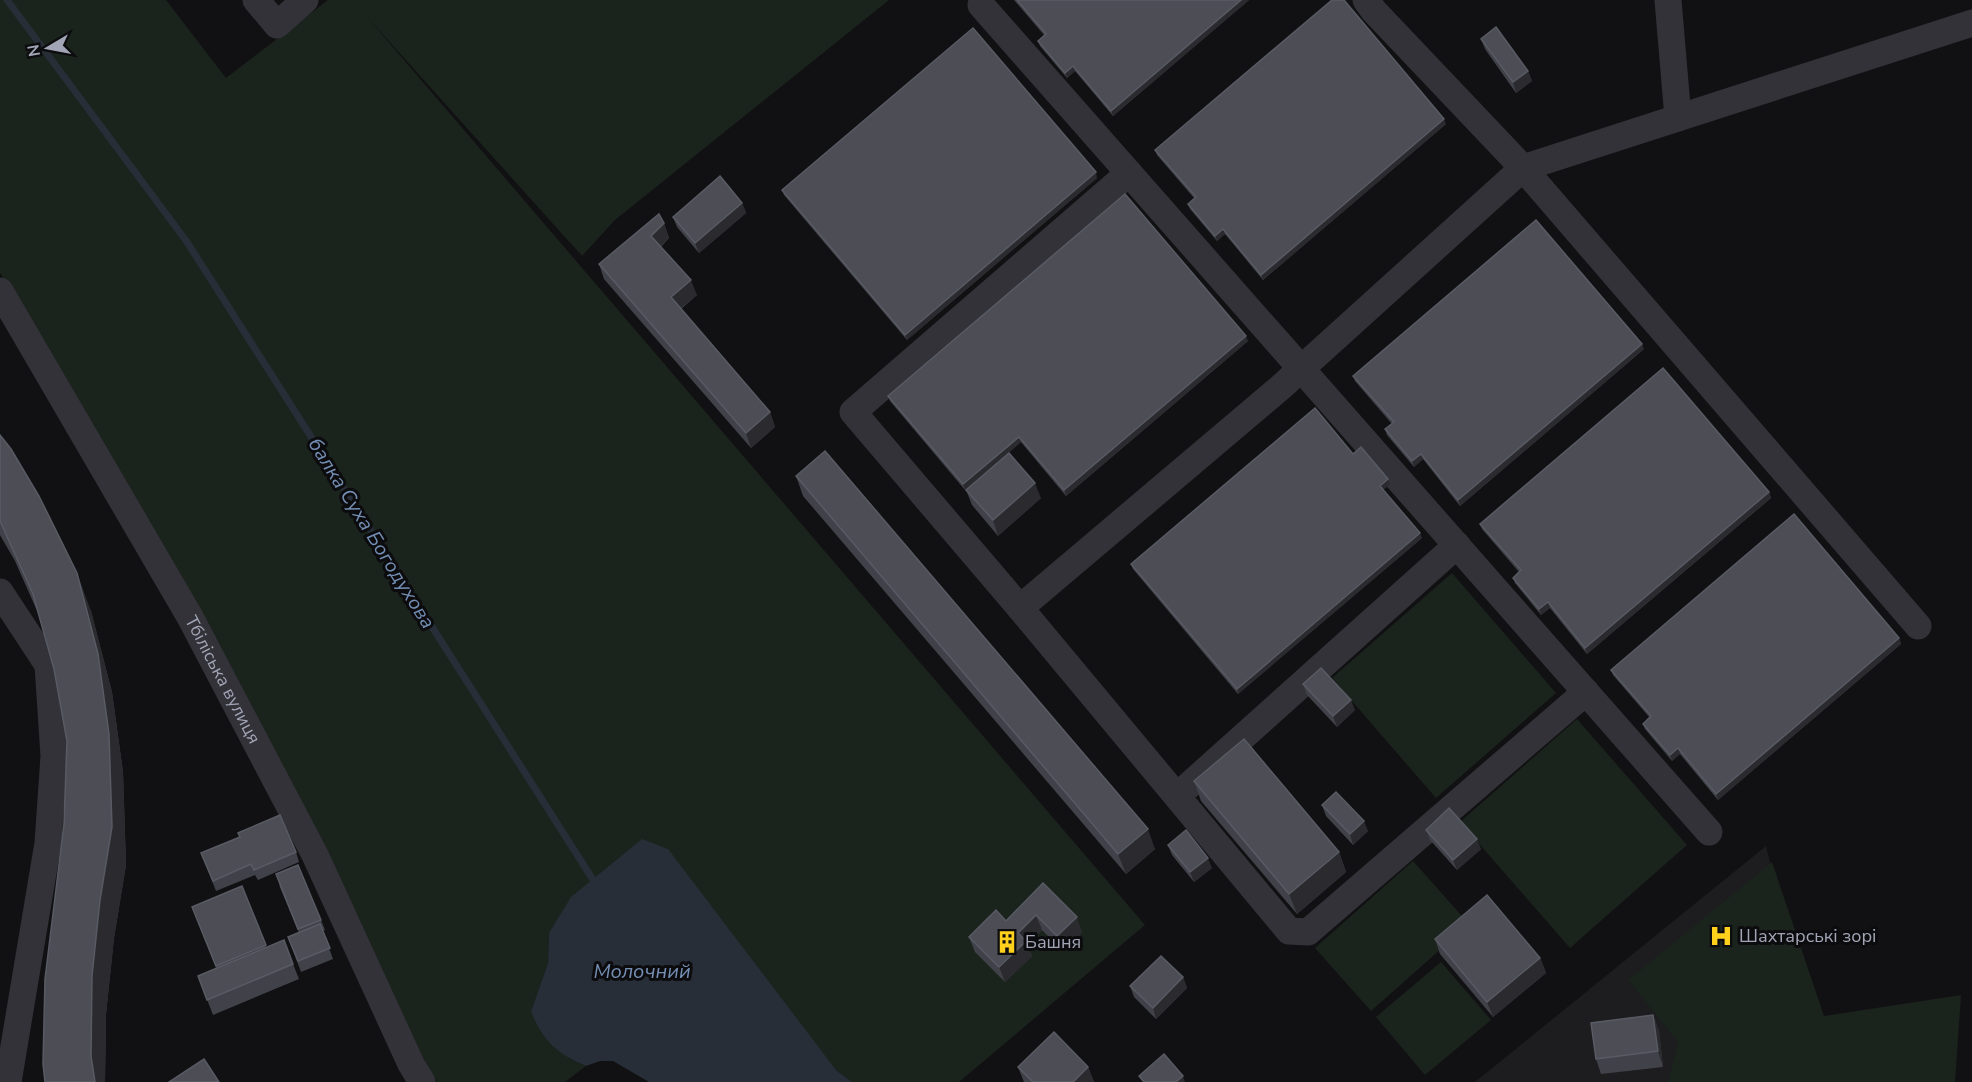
<svg xmlns="http://www.w3.org/2000/svg" width="1972" height="1082" font-family="'Nunito Sans',sans-serif">
<style>
.built{fill:#1d1d20}
.green{fill:#1b231d}
.water{fill:#272e37}
.lines{fill:none;stroke-linecap:round;stroke-linejoin:round}
.stream{stroke:#272e37;stroke-width:7}
.minor{stroke:#323238;stroke-width:27}
.wall{fill:#414249}
.shaded-wall{fill:#2a2a2f}
.building{fill:#4c4d55;stroke:#595b64;stroke-width:1.5}
.labels{text-anchor:middle;stroke-width:6;stroke-linejoin:round;paint-order:stroke}
.street-label{font-size:18px;fill:#a1a5b5;stroke:#0c0c0e}
.poi-label{font-size:18px;fill:#a1a5b5;stroke:#0c0c0e;text-anchor:start}
.water-label{font-size:20px;font-style:italic;fill:#748eb4;stroke:#0c0c0e}
</style>
<rect width="100%" height="100%" fill="#111113"/>
<polygon class="built" points="1766,846 1810,1027 1795,1082 1475,1082"/>
<g class="green">
<polygon points="0,0 166,0 226,78 328,0 889,0 615,220 582,256 368,18 1145,925 959,1082 852,1082 836,1070 549,933 548,963 531,1011 570,1059 586,1066 565,1082 437,1082 413,1041 64,376 0,273"/>
<polygon points="1452,573 1556,693 1436,798 1332,678"/>
<polygon points="1577,719 1687,845 1570,948 1460,822"/>
<polygon points="1413,861 1469,924 1371,1011 1315,948"/>
<polygon points="1772,862 1824,1016 1961,995 1955,1082 1668,1082 1678,1042 1628,980"/>
<polygon points="1441,962 1491,1020 1425,1075 1376,1017"/>
</g>
<path class="water" d="M642 839 668 849 836 1070 852 1082H649L613 1061H600L586 1066C557 1054 542 1040 531 1011L548 963 549 933 571 897Z"/>
<g class="lines">
<polyline class="stream" points="7,0 187,242 597,886"/>
<g class="minor">
<polyline points="256,0 277,25 305,0"/>
<polyline points="1366,0 1374,11 1523,168 1918,626"/>
<polyline points="1668,0 1678,118"/>
<polyline points="981,5 1709,832"/>
<polyline points="1129,173 853,412 1020,608 1289,931 1308,932 1586,692"/>
<path id="s1" d="M0 291 190 617 315 855 411 1064 422 1082"/>
<polyline points="0,592 48,665 54,756 48,843 8,1082"/>
<polyline points="1020,608 1281,387 1523,168 1972,23"/>
<polyline points="1177,796 1457,545"/>
</g>
</g>
<g class="wall">
<polygon points="1014,0 1249,0 1113,116 1075,71 1067,78 1040,46 1038,41 1044,35"/>
<polygon points="1481,39 1528,71 1532,81 1516,93 1485,49"/>
<polygon points="1446,124 1263,280 1225,234 1217,241 1190,209 1188,204 1194,198 1157,155 1155,150"/>
<polygon points="1097,178 907,340 784,195 782,190"/>
<polygon points="742,203 746,213 699,253 677,227 673,217"/>
<polygon points="664,223 669,238 661,247 697,295 681,309 770,412 775,427 751,448 604,279 599,264"/>
<polygon points="1248,341 1066,496 1021,442 965,490 890,401 888,396"/>
<polygon points="1644,349 1460,506 1423,459 1414,467 1387,435 1385,429 1392,424 1355,381 1353,376"/>
<polygon points="0,435 91,611 112,692 123,772 126,865 114,938 106,1014 105,1082 45,1082 64,824 67,741 54,669 38,613 15,561 0,535"/>
<polygon points="1353,454 1388,479 1390,484 1383,490 1422,538 1238,694 1133,569 1131,564"/>
<polygon points="796,476 1155,849 1126,874 803,496"/>
<polygon points="966,490 1041,498 998,536 972,505"/>
<polygon points="1769,492 1771,498 1587,654 1550,608 1541,615 1515,583 1513,578 1519,572 1482,529 1480,524"/>
<polygon points="1899,638 1901,644 1718,800 1680,754 1672,761 1645,729 1643,724 1650,718 1613,675 1611,670"/>
<polygon points="1303,684 1355,710 1337,727 1307,695"/>
<polygon points="1194,781 1339,852 1346,872 1297,914 1201,801"/>
<polygon points="1322,805 1368,831 1353,845 1326,816"/>
<polygon points="1426,830 1481,849 1457,870 1430,840"/>
<polygon points="1168,845 1212,868 1194,882 1172,855"/>
<polygon points="296,852 299,862 258,880 255,875 216,891 201,853"/>
<polygon points="1043,883 1082,932 1063,951 1042,930 1027,945 1032,956 1005,982 975,952 969,937 1006,921"/>
<polygon points="279,885 321,920 325,930 323,931 333,959 301,972 288,937 299,933"/>
<polygon points="242,886 266,947 293,964 299,979 213,1015 198,976 216,968 196,917"/>
<polygon points="1435,939 1540,958 1546,973 1493,1017 1440,954"/>
<polygon points="1183,977 1187,988 1156,1019 1134,997 1130,986"/>
<polygon points="1653,1015 1659,1031 1663,1067 1601,1074 1596,1059"/>
<polygon points="1018,1067 1088,1067 1094,1082 1024,1082"/>
</g>
<g class="shaded-wall">
<polygon points="1241,0 1249,0 1113,116 1111,111"/>
<polygon points="1073,66 1075,71 1067,78 1065,73"/>
<polygon points="1528,71 1532,81 1516,93 1513,82"/>
<polygon points="1444,119 1446,124 1263,280 1261,275"/>
<polygon points="1096,172 1097,178 907,340 905,335"/>
<polygon points="742,203 746,213 699,253 695,243"/>
<polygon points="664,223 669,238 656,251 651,236"/>
<polygon points="1223,229 1225,234 1217,241 1215,236"/>
<polygon points="691,280 697,295 676,312 671,297"/>
<polygon points="1246,336 1248,341 1066,496 1064,490"/>
<polygon points="1642,344 1644,349 1460,506 1458,500"/>
<polygon points="770,412 775,427 751,448 746,433"/>
<polygon points="1019,437 1021,442 965,490 963,484"/>
<polygon points="1421,454 1423,459 1414,467 1412,461"/>
<polygon points="1388,479 1390,484 1382,491 1380,486"/>
<polygon points="1035,483 1041,498 998,536 993,520"/>
<polygon points="1769,492 1771,498 1587,654 1585,648"/>
<polygon points="1420,533 1422,538 1238,694 1237,689"/>
<polygon points="77,573 91,611 112,692 123,772 126,865 114,938 106,1014 105,1082 95,1082 91,1056 92,976"/>
<polygon points="1548,602 1550,608 1541,615 1539,609"/>
<polygon points="1899,638 1901,644 1718,800 1716,794"/>
<polygon points="1351,700 1355,710 1337,727 1333,716"/>
<polygon points="1678,748 1680,754 1672,761 1670,755"/>
<polygon points="1364,821 1368,831 1353,845 1350,834"/>
<polygon points="1148,829 1155,849 1126,874 1118,854"/>
<polygon points="1477,839 1481,849 1457,870 1453,860"/>
<polygon points="1339,852 1346,872 1297,914 1289,894"/>
<polygon points="1208,858 1212,868 1194,882 1190,872"/>
<polygon points="1036,915 1042,930 1027,945 1032,956 1005,982 999,967 1018,933"/>
<polygon points="1077,917 1082,932 1063,951 1057,936"/>
<polygon points="1540,958 1546,973 1493,1017 1487,1002"/>
<polygon points="1183,977 1187,988 1156,1019 1153,1008"/>
<polygon points="1653,1015 1659,1031 1663,1067 1658,1051"/>
<polygon points="1088,1067 1094,1082 1073,1082"/>
<polygon points="1183,1076 1185,1082 1176,1082"/>
</g>
<g class="building">
<polygon points="1017,0 1241,0 1111,111 1073,66 1065,73 1038,41 1046,34"/>
<polygon points="1332,0 1344,0 1444,119 1261,275 1223,229 1215,236 1188,204 1196,197 1155,150"/>
<polygon points="1496,27 1528,71 1513,82 1481,39"/>
<polygon points="973,28 1096,172 905,335 782,190"/>
<polygon points="720,176 742,203 695,243 673,217"/>
<polygon points="1125,194 1246,336 1064,490 1019,437 963,484 888,396"/>
<polygon points="659,214 664,223 651,236 691,280 671,297 770,412 746,433 599,264"/>
<polygon points="1536,220 1642,344 1458,500 1421,454 1412,461 1385,429 1394,422 1353,376"/>
<polygon points="1663,368 1769,492 1585,648 1548,602 1539,609 1513,578 1521,570 1480,524"/>
<polygon points="1315,408 1353,454 1361,447 1388,479 1380,486 1420,533 1237,689 1131,564"/>
<polygon points="0,435 11,449 39,496 77,573 98,654 109,734 112,827 100,900 92,976 91,1056 95,1082 45,1082 43,1064 45,979 64,824 67,741 54,669 33,594 0,521"/>
<polygon points="825,451 1148,829 1118,854 796,476"/>
<polygon points="1009,453 1035,483 993,520 966,490"/>
<polygon points="1794,514 1899,638 1716,794 1678,748 1670,755 1643,724 1651,716 1611,670"/>
<polygon points="1321,668 1351,700 1333,716 1303,684"/>
<polygon points="1244,739 1339,852 1289,894 1194,781"/>
<polygon points="1336,792 1364,821 1350,834 1322,805"/>
<polygon points="1449,808 1477,839 1453,860 1426,830"/>
<polygon points="280,815 296,852 254,870 251,864 213,881 201,853 240,837 238,833"/>
<polygon points="1186,830 1208,858 1190,872 1168,845"/>
<polygon points="298,865 321,920 298,929 276,874"/>
<polygon points="1043,883 1077,917 1057,936 1036,915 1018,933 1026,941 999,967 969,937 996,910 1006,921"/>
<polygon points="242,886 266,945 216,966 192,907"/>
<polygon points="1487,895 1540,958 1487,1002 1435,939"/>
<polygon points="320,924 330,948 298,961 288,937"/>
<polygon points="284,940 293,964 207,1000 198,976"/>
<polygon points="1161,956 1183,977 1153,1008 1130,986"/>
<polygon points="1653,1015 1658,1051 1596,1059 1591,1023"/>
<polygon points="1054,1032 1088,1067 1073,1082 1033,1082 1018,1067"/>
<polygon points="1164,1054 1183,1076 1176,1082 1144,1082 1139,1076"/>
<polygon points="204,1059 219,1082 169,1082"/>
</g>
<defs>
<g id="hospital-bare" transform="scale(1.8)"><path d="M-5-5h3v3.5h4V-5h3V5h-3V1.5h-4V5h-3Z" fill="#ffd11d" stroke="#0c0c0e" stroke-width="2.5" paint-order="stroke"/></g>
<g id="building-bare" transform="scale(1.8)"><path d="M-4-6H4V6H1V3H-1V6H-4ZM-2.5-4.3h1.7v1.8h-1.7ZM.8-4.3h1.7v1.8H.8ZM-2.5-1h1.7V.8h-1.7ZM.8-1h1.7V.8H.8Z" fill="#ffd11d" stroke="#0c0c0e" stroke-width="2.5" paint-order="stroke"/></g>
</defs>
<g fill-rule="evenodd">
<use href="#hospital-bare" x="1721" y="936"/>
<use href="#building-bare" x="1007" y="942"/>
</g>
<g class="labels">
<g class="street-label">
<text dy="6" stroke="none"><textPath href="#s1" startOffset="448">Тбіліська вулиця</textPath></text>
</g>
<g class="poi-label">
<text x="1739" y="942">Шахтарські зорі</text>
<text x="1025" y="948">Башня</text>
</g>
<g class="water-label">
<text transform="translate(372 533) rotate(58)" y="7">балка Суха Богодухова</text>
<text x="642" y="978">Молочний</text>
</g>
</g>
<g transform="translate(48 48) rotate(260)" stroke="#0c0c0e" stroke-width="4.5" paint-order="stroke">
<path d="M0-4.5L10 22L0 15L-10 22Z" fill="#a1a5b5"/>
<text y="-9" font-size="16" font-weight="bold" text-anchor="middle" fill="#a1a5b5">N</text>
</g>
</svg>
